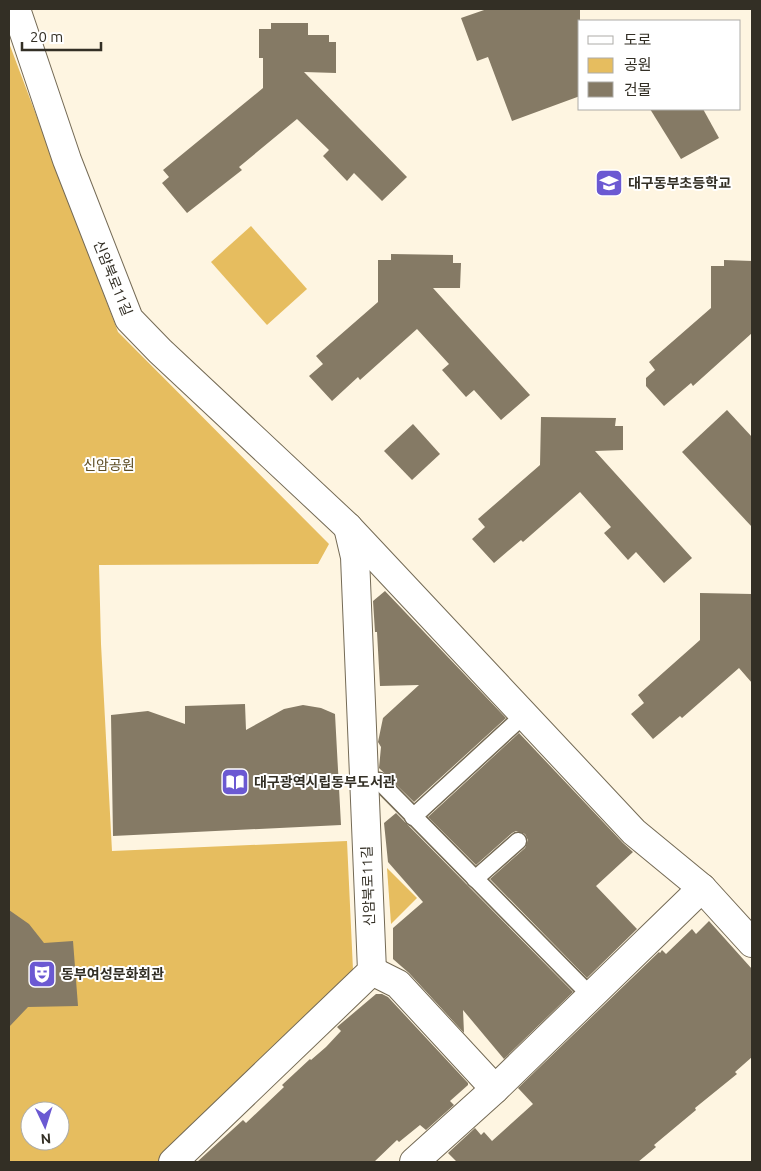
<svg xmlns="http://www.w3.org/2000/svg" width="761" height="1171" font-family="Ubuntu,'Noto Sans KR',sans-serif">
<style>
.green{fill:#e6bd5f;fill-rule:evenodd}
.building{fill:#857a65}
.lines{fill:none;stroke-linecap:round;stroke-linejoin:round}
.lane-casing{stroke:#746a55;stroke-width:19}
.street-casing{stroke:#746a55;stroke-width:30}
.lane{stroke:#fff;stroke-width:16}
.street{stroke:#fff;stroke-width:28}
.labels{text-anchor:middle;stroke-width:4;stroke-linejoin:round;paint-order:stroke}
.poi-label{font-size:14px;font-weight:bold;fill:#332f25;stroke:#fff;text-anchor:start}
.street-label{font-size:14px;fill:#332f25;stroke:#fff}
.park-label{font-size:14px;fill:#5d4c23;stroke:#fff}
</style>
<rect width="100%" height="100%" fill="#fef5e1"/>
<g class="green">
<path d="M9 43 118 332 329 544 318 564 99 565 101 644 112 851 347 841 353 970 160 1162H9ZM30 1111H60V1141H30Z"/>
<polygon points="251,226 307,289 267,325 211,262"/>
<polygon points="387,868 417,898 391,924"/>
</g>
<g class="building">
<polygon points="487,9 580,9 580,96 512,121 488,57 477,61 461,18"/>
<polygon points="271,23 308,23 308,35 329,35 329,42 336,42 336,73 304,72 407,177 382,201 354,173 347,181 323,156 329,150 297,119 239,167 242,170 187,213 162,183 169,177 163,170 263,88 263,58 259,58 259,29 271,29"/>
<polygon points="650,109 703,109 719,138 681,159"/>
<polygon points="391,254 453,255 453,263 461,263 460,288 433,288 530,395 501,420 474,390 466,397 442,370 449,364 417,329 360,380 358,377 332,401 309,376 323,364 316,356 378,302 378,260 391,260"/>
<polygon points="724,260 752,261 752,333 693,386 691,383 664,406 646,386 646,378 655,370 649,362 711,308 711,266 724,266"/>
<polygon points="727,410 752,437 752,527 682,452"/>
<polygon points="541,417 616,418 615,426 623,426 623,450 595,451 692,558 664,583 636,552 628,560 604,533 611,527 580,492 523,542 521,540 494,563 472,539 485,527 478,519 540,465"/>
<polygon points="413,424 440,454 412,480 384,451"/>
<polygon points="385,591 506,718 414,802 379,768 381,747 378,742 383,718 419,685 380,686 377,632 375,632 373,601"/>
<polygon points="700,593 752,594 752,683 739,668 682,718 680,716 653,739 631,714 644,703 638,695 700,640"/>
<polygon points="245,704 246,730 284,709 303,705 321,708 335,714 341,825 113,836 111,715 148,711 185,724 185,706"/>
<polygon points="519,733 623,843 633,852 596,886 637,929 587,978 490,879 525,848 528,840 525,834 516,831 512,833 476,865 428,817"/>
<polygon points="396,813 573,992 504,1059 463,1010 464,1033 409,973 393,959 393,928 423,902 388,862 384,823"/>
<polygon points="9,910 29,924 44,943 73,941 78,1006 28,1007 9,1027"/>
<polygon points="709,921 752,969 752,1057 735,1072 737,1074 695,1108 696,1110 654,1145 656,1147 638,1162 457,1162 448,1153 475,1128 481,1135 484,1132 492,1141 533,1104 518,1088 659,952 660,953 662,950 666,954 692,929 696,934"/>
<polygon points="376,994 382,994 388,997 468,1083 468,1085 450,1101 454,1105 426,1130 420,1125 399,1142 397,1140 374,1162 197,1162 243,1120 246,1123 284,1087 282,1085 310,1059 311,1060 326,1047 341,1031 337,1027"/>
</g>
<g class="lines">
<g class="lane-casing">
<g id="lane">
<polyline points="364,780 379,781 591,996"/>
<polyline points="413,817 524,715"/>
<polyline points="475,879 518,841"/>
</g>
</g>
<g class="street-casing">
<g id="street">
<polyline points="16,9 67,160 129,319 160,351 348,527 634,832 702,888 752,943"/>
<polyline points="372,971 398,984 495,1089"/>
<polyline points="173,1162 372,971 355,557 348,527"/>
<polyline points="414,1162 495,1089 702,888"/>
</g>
</g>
<use href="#lane" class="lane"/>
<use href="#street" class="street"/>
</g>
<defs>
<g id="school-square" transform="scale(1.4375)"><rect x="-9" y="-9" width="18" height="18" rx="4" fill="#6b59d2" stroke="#fff"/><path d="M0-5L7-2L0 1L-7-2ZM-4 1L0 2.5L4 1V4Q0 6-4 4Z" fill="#fff"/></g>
<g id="library-square" transform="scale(1.4375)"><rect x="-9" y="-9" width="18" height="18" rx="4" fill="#6b59d2" stroke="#fff"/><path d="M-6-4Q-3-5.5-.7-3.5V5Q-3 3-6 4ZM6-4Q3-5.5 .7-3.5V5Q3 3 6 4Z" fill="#fff"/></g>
<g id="theatre-square" transform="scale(1.4375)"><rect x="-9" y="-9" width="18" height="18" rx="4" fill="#6b59d2" stroke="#fff"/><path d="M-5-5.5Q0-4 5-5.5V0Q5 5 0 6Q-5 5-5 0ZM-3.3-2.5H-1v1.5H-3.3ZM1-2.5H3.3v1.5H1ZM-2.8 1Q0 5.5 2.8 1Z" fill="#fff"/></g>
</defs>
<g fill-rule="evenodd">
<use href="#school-square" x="609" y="183"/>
<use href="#library-square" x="235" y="782"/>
<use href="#theatre-square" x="42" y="974"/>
</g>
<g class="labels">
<g class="poi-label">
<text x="628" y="188">대구동부초등학교</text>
<text x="254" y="787">대구광역시립동부도서관</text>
<text x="61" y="979">동부여성문화회관</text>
</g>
<g class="street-label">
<text transform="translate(113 278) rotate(68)" y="5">신암북로11길</text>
<text transform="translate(368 886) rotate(-92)" y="5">신암북로11길</text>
</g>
<g class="park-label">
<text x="109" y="470">신암공원</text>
</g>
</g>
<rect width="761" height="1171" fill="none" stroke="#332f25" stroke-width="20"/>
<rect x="578" y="20" width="162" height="90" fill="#ffffff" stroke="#adaca8"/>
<rect x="588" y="36" width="25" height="8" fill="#ffffff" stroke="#adaca8"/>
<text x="624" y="45" font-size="15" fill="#332f25">도로</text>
<rect x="588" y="58" width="25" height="15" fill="#e6bd5f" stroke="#adaca8"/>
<text x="624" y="70" font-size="15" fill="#332f25">공원</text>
<rect x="588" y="82" width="25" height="15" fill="#857a65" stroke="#adaca8"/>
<text x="624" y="95" font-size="15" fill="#332f25">건물</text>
<g transform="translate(45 1126) rotate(176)"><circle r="24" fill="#ffffff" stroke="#adaca8"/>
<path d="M0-4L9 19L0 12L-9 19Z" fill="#6b59d2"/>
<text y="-8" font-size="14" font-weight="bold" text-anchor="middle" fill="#332f25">N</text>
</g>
<path d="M22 42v8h79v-8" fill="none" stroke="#332f25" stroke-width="2.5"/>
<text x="30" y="42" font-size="15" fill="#332f25" stroke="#ffffff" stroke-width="4" paint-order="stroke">20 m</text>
</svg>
